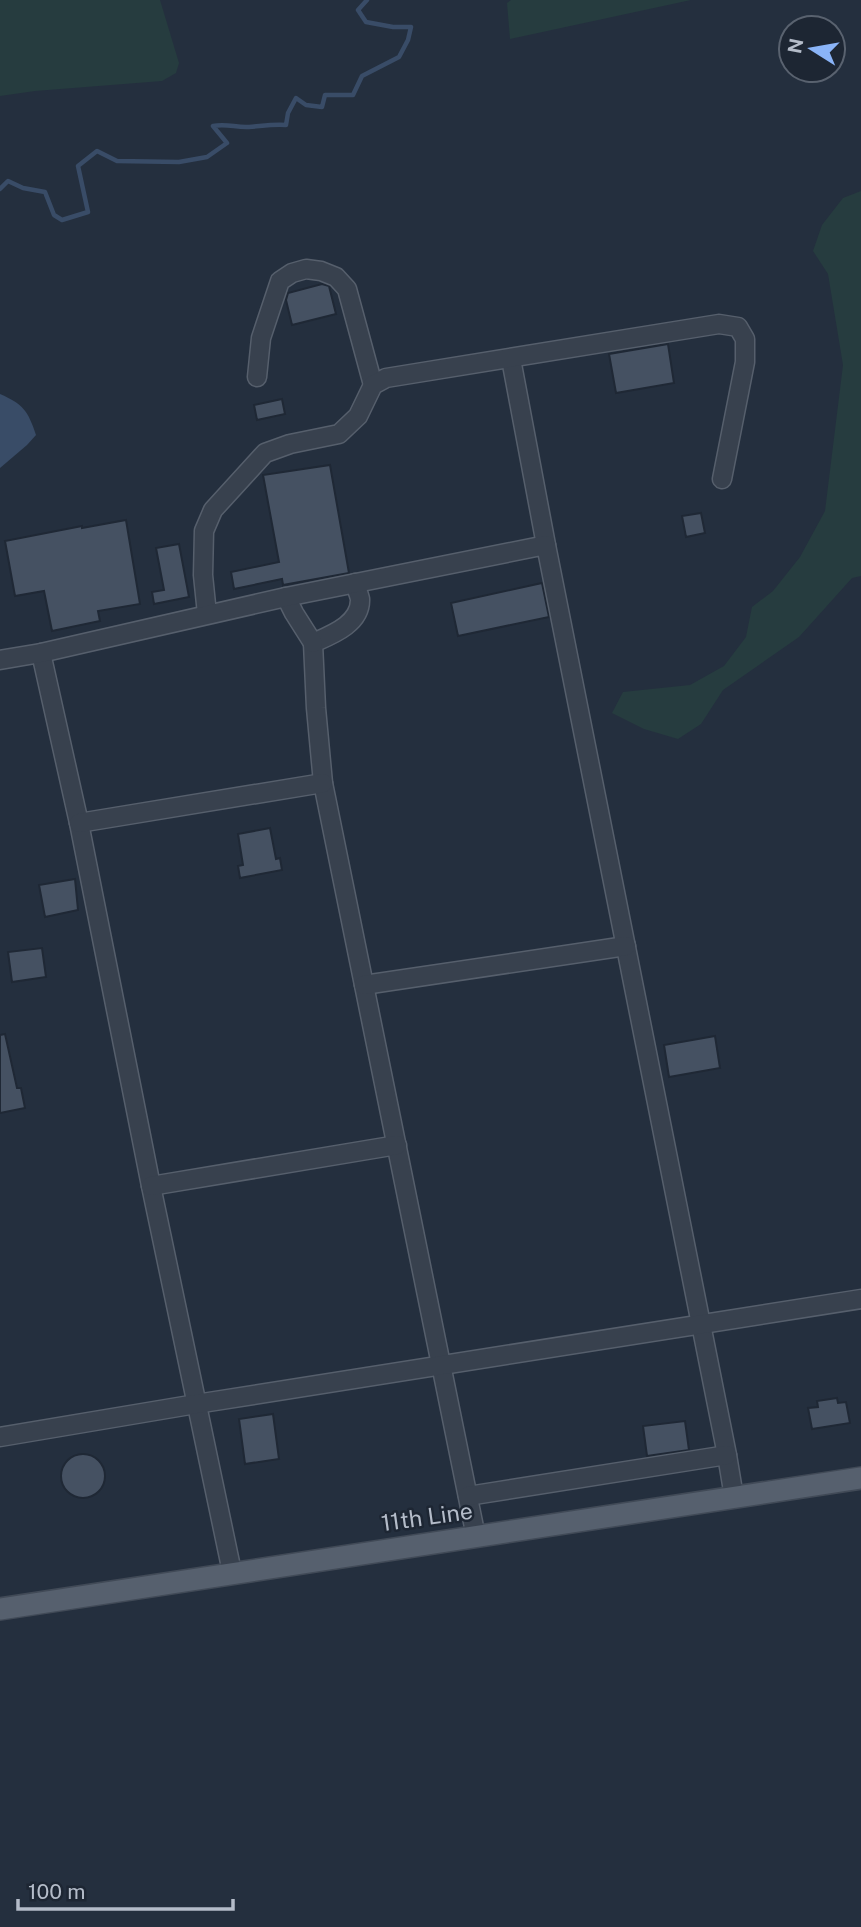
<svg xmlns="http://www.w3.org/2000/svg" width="861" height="1927" font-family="'Public Sans',sans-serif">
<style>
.green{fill:#263c3f}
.water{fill:#394c67}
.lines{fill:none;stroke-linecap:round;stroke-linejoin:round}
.stream{stroke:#394c67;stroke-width:4.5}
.building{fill:#455162;stroke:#1f2835;stroke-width:2}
.minor-casing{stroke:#565f6c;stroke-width:21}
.major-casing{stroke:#414a57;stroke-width:24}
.minor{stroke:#38414e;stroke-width:18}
.major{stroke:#56606e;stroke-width:21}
.labels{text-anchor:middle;stroke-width:5;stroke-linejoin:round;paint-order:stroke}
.street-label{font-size:23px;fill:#b4bcc9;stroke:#1d2633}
</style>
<rect width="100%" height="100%" fill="#242f3e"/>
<g class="green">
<polygon points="0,0 160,0 179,63 176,73 162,81 35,91 0,96"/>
<polygon points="511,0 691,0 510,39 507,3"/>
<polygon points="861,191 861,576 852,578 799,637 723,690 701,724 678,739 644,729 612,713 623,692 690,685 724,666 746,637 752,607 773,591 800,557 825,511 843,365 828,274 813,251 822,225 843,198"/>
</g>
<path class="water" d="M0 394C23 404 28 411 36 435L27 445 0 468Z"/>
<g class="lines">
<path class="stream" d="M0 189 8 181 23 188 45 192 54 215 62 220 88 212 78 166 97 151 117 161 179 162 207 157 227 143 213 126C227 123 236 128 249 127 262 126 273 124 286 125L288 113 296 98 306 105 322 107 325 95H353L362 76 399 57 408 40 411 27H393L366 22 358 10 367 0"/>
</g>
<g class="building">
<polygon points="322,284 329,286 336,314 292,325 286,300 288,293"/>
<polygon points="668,344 674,383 616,393 609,354"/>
<polygon points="282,399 285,414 257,420 254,405"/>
<polygon points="330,465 349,573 283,585 282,579 234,589 231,572 279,562 263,475"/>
<polygon points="701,513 705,533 686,537 682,516"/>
<polygon points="126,520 140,604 98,611 100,621 52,631 44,591 15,596 5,541 82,526 82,528"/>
<polygon points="179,544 189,597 154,604 152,592 164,590 156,548"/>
<polygon points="542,583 549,617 458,636 451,603"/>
<polygon points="270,828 276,859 280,858 282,870 240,878 238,866 243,865 238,834"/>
<polygon points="75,879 78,910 45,917 39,885"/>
<polygon points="42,948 46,977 12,982 8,952"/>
<polygon points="5,1034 17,1088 21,1088 25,1108 0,1113 0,1035"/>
<polygon points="715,1036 720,1068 669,1077 664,1045"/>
<polygon points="837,1398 838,1403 846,1402 850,1423 812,1429 808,1408 818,1407 817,1401"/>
<polygon points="273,1414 279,1459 245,1464 239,1419"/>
<polygon points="685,1421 689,1450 647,1456 643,1426"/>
<circle cx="83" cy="1476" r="22"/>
</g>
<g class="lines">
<g class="minor-casing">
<g id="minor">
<polyline points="511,359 546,545"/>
<polyline points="257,377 261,338 280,281 292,273 306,269 321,271 336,277 347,289 373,385"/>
<path d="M355 583C356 588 359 594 360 599 361 624 331 635 313 643L316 708 323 783 476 1537"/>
<polyline points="286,597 294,613 313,643"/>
<polyline points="207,614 203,575 204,531 213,510 265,453 290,444 339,434 358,416 373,385 386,378 719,324 738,327 745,339 745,362 722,479"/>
<polyline points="41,653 79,823 151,1186 232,1572"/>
<polyline points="0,660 41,653 286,597 546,545 727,1455 734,1497"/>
<polyline points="79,823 323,783"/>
<polyline points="364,985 626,946"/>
<polyline points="151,1186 397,1145"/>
<polyline points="0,1437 196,1404 861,1299"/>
<polyline points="468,1496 727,1455"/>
</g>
</g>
<g class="major-casing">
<polyline id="major" points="0,1609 861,1478"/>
</g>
<use href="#minor" class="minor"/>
<use href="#major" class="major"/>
</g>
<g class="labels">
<g class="street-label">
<text transform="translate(427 1517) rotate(-8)" y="8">11th Line</text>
</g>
</g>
<g transform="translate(812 49) rotate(281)"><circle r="33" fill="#1d2633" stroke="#59626f" stroke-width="2"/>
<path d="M0-5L12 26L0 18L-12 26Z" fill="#8ab4f8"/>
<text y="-10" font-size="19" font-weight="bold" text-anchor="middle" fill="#b4bcc9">N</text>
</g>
<path d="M18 1899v10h215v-10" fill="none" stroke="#b4bcc9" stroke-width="3.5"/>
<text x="28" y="1899" font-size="21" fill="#b4bcc9" stroke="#1d2633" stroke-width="5" paint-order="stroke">100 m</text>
</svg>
